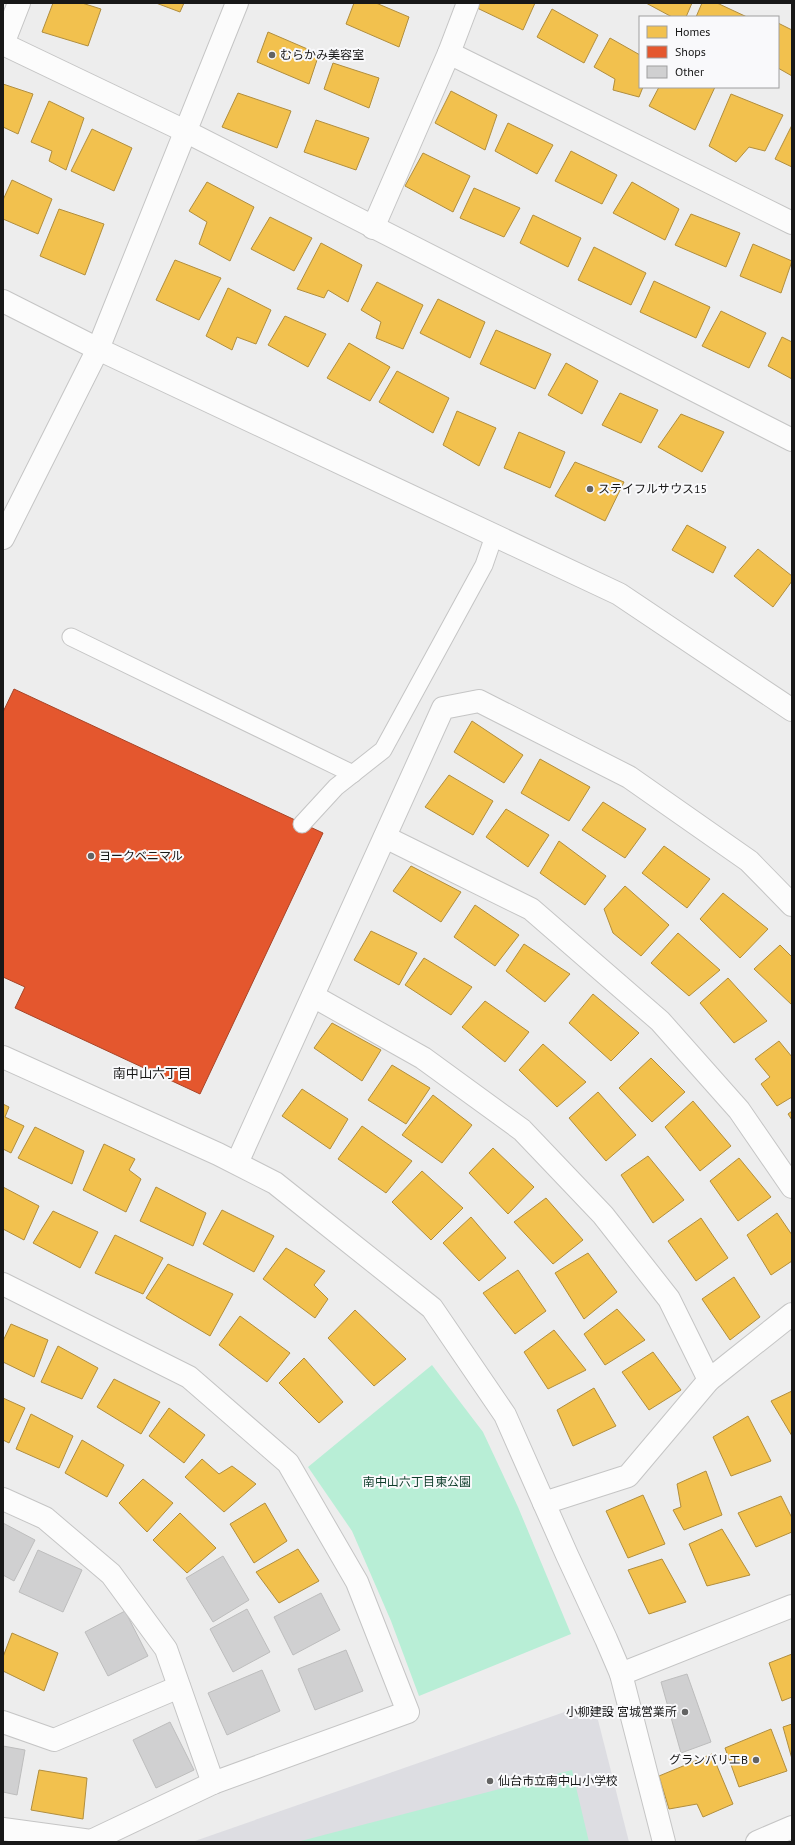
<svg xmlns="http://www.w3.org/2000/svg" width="795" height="1845" font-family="'PT Sans','Noto Sans JP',sans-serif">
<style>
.built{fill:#dddde2}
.green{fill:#b8eed6}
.homes{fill:#f2c14e;stroke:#b18e3e}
.shops{fill:#e4572e;stroke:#a74427}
.building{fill:#d0d0d1;stroke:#bdbdbd}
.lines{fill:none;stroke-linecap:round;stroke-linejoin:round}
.service-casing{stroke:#c5c5c5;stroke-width:19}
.minor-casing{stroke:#c5c5c5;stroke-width:24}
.tertiary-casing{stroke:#c5c5c5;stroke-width:24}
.service{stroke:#fcfcfc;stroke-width:17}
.minor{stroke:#fcfcfc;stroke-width:22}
.tertiary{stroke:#fcfcfc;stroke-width:22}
.poi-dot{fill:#636363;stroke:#f9f9fb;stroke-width:1.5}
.labels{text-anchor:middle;stroke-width:4;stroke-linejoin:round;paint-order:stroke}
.poi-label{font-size:12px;fill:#181818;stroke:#f9f9fb;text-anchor:start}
.park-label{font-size:12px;fill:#0f3d2b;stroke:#f9f9fb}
.neighbourhood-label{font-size:13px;fill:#181818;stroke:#f9f9fb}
</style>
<rect width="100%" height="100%" fill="#ededed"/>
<polygon class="built" points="576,1708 598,1720 629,1842 192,1842"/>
<g class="green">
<polygon points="432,1365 483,1432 518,1507 571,1634 419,1696 391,1621 352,1531 308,1467"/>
<polygon points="572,1770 589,1842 297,1842"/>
</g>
<g class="homes">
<polygon points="53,3 82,3 101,9 88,46 42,32"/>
<polygon points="156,3 184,3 180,12"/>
<polygon points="354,3 376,3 409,17 399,47 346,24"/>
<polygon points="477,3 535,3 523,30 475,7"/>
<polygon points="646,3 692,3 686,17 672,17"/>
<polygon points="702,3 717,3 747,17 696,17"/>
<polygon points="552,9 598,35 584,63 537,37"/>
<polygon points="778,23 792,30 792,76 778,68"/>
<polygon points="268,32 319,54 309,84 257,62"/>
<polygon points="610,38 640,55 640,87 643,87 639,97 613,90 615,79 594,67"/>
<polygon points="333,63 379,78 369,108 324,89"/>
<polygon points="3,84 33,94 18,134 3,127"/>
<polygon points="659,87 715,87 695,130 649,106"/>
<polygon points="451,91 497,115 485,150 435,123"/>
<polygon points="238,93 291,111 277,148 222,127"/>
<polygon points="731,94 783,115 765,151 749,147 736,162 709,146"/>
<polygon points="49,101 84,118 66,170 49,161 52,151 31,142"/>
<polygon points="316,120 369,138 356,170 304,152"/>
<polygon points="508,123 553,145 537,174 495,151"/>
<polygon points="792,125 792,167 775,159"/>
<polygon points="92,129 132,148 114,191 71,171"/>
<polygon points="571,151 617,175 602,204 555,181"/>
<polygon points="423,153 470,176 453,212 405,186"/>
<polygon points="12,180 52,199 38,234 3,219 3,200"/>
<polygon points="207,182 254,207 230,261 199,244 207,222 189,211"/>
<polygon points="632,182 679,209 665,240 613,213"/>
<polygon points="474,188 520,208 504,237 460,218"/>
<polygon points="59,209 104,224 85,275 40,256"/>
<polygon points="691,214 740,233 726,267 675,245"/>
<polygon points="533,215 581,238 568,267 520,243"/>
<polygon points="270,217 312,238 294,271 251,249"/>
<polygon points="321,243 362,265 348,302 328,290 324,298 297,289"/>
<polygon points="753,244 792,261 781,293 740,276"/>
<polygon points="594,247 646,273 631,305 578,280"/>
<polygon points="175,260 221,278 199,320 156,300"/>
<polygon points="654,281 710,307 696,338 640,312"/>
<polygon points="377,282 423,305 403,349 376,338 381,322 361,310"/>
<polygon points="228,288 271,310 256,344 237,337 232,350 206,336"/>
<polygon points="438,299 485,322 470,358 420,333"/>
<polygon points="721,311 766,333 749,368 702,346"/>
<polygon points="285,316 326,334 308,367 268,345"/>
<polygon points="496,330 551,354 535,389 480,364"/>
<polygon points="782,337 792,342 792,379 768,366"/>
<polygon points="349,343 390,367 370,401 327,378"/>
<polygon points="566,363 598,381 582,414 548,395"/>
<polygon points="397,371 449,398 433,433 379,402"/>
<polygon points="620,393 658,410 641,443 602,425"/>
<polygon points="457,411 496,428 479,466 443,445"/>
<polygon points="681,414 724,432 702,472 658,447"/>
<polygon points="519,432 565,452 550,488 504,468"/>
<polygon points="575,462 624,482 605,521 555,496"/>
<polygon points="687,525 726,547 713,573 672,550"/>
<polygon points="758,549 792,576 792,581 773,607 734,576"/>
<polygon points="472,721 523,755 504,783 454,752"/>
<polygon points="540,759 590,787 569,821 521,793"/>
<polygon points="449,775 493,801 473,835 425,807"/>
<polygon points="603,802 646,829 625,858 582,830"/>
<polygon points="506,809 549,835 528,867 486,837"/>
<polygon points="559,841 606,876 585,905 540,873"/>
<polygon points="664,846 710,879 687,908 642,873"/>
<polygon points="411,866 461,892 441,922 393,891"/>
<polygon points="625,886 669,925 641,956 613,933 604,909"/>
<polygon points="723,893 768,929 740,958 700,919"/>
<polygon points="475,905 519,935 495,966 454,937"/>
<polygon points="371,931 417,953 399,985 354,960"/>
<polygon points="678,933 720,970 689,996 651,963"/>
<polygon points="524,944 570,974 545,1002 506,971"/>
<polygon points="780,945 792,957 792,1005 754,969"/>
<polygon points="424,958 472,987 451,1015 405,985"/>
<polygon points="728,978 767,1021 734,1043 700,1003"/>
<polygon points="593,994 639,1033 611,1061 569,1023"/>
<polygon points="485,1001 529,1032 505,1062 462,1027"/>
<polygon points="332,1023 381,1050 362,1081 314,1048"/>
<polygon points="779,1041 792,1057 792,1097 777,1106 761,1084 770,1077 755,1059"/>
<polygon points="543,1044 586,1082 557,1107 519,1070"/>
<polygon points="651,1058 685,1092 652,1122 619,1088"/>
<polygon points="392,1065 430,1088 406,1124 368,1100"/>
<polygon points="302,1089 348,1119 330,1149 282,1116"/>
<polygon points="598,1092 636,1135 606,1161 569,1118"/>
<polygon points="433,1095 472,1125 442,1163 402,1135"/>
<polygon points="693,1101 731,1146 700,1171 665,1127"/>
<polygon points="3,1104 9,1107 5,1117 24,1126 11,1153 3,1149"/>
<polygon points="792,1111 792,1120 788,1114"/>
<polygon points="362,1126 412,1161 386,1193 338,1159"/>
<polygon points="35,1127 84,1151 72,1184 18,1158"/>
<polygon points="104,1144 135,1159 129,1170 141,1179 126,1212 83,1190"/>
<polygon points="493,1148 534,1187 508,1214 469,1173"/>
<polygon points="648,1156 684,1200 653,1223 621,1175"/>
<polygon points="739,1158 771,1197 738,1221 710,1181"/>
<polygon points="422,1171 463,1208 431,1240 392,1202"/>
<polygon points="3,1187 39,1206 24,1240 3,1229"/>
<polygon points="156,1187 206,1213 193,1246 140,1221"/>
<polygon points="546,1198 583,1240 553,1264 514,1222"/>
<polygon points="222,1210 274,1236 254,1272 203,1244"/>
<polygon points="53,1211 98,1232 80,1268 33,1243"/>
<polygon points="777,1213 792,1235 792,1261 771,1275 747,1235"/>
<polygon points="471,1217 506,1258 479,1281 443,1243"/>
<polygon points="701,1218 728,1258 696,1281 668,1241"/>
<polygon points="115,1235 163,1258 143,1294 95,1273"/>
<polygon points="286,1248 325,1271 314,1285 328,1299 315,1318 263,1279"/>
<polygon points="588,1253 617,1292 584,1319 555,1273"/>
<polygon points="168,1264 233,1294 210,1336 146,1298"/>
<polygon points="518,1270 546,1311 515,1334 483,1293"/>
<polygon points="734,1277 760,1317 730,1340 702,1299"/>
<polygon points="617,1309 645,1340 605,1365 584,1334"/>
<polygon points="355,1310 406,1359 374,1386 328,1338"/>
<polygon points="240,1316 290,1353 267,1382 219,1345"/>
<polygon points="11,1324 48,1340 34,1377 3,1362 3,1341"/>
<polygon points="554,1330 586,1370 548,1389 524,1352"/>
<polygon points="58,1346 98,1368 82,1399 41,1382"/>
<polygon points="653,1352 681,1390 649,1410 622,1372"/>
<polygon points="304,1358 343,1402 319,1423 279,1383"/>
<polygon points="114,1379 160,1402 141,1434 97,1407"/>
<polygon points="594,1388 616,1426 573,1446 557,1410"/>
<polygon points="792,1391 792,1436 771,1401"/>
<polygon points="3,1398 25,1408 9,1443 3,1440"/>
<polygon points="169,1408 205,1435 184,1463 149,1436"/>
<polygon points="31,1414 73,1436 59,1468 16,1449"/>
<polygon points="748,1416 771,1461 731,1476 713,1437"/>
<polygon points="82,1440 124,1465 107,1497 65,1473"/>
<polygon points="202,1459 219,1474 232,1466 256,1484 224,1512 185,1477"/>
<polygon points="706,1471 722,1515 684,1530 673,1510 681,1507 677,1484"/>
<polygon points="143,1479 173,1503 147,1532 119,1503"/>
<polygon points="643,1495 665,1544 628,1558 606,1511"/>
<polygon points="781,1496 792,1518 792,1532 756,1547 738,1513"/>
<polygon points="265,1503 287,1541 254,1563 230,1524"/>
<polygon points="180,1513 216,1548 187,1573 153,1540"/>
<polygon points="722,1529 750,1575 707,1586 689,1544"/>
<polygon points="298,1549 319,1581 279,1603 256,1572"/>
<polygon points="662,1559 686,1602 649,1614 628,1570"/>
<polygon points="12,1633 58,1653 44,1691 3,1671 3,1657"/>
<polygon points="792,1654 792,1697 782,1701 769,1663"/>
<polygon points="792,1724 792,1759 783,1727"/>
<polygon points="771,1729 787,1771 739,1787 725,1748"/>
<polygon points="712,1754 733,1804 703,1817 697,1804 669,1809 659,1776"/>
<polygon points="39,1770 87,1778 83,1819 31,1810"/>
</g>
<polygon class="shops" points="14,689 323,833 200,1094 15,1008 25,987 3,977 3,712"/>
<g class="building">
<polygon points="3,1523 35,1540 14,1581 3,1575"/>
<polygon points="38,1550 82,1570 63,1612 19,1592"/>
<polygon points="223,1556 249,1600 213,1622 186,1578"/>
<polygon points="321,1593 340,1630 293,1655 274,1617"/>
<polygon points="247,1609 270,1652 233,1672 210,1629"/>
<polygon points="125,1611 148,1656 108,1676 85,1632"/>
<polygon points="346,1650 363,1691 315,1710 298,1669"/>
<polygon points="262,1670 280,1711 227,1735 208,1693"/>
<polygon points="687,1674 711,1742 681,1753 661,1682"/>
<polygon points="170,1722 194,1770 156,1788 133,1740"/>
<polygon points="3,1746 25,1750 17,1795 3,1792"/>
</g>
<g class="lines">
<g class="service-casing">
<g id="service">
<polyline points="71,637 353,774"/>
<polyline points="302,824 336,787 383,750 484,565 494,536"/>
</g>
</g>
<g class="minor-casing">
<g id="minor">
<polyline points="3,44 185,131 792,440"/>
<polyline points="3,44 19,3"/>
<polyline points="449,53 792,223"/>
<polyline points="373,228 449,53 468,3"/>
<polyline points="385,837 531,909 660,1021 739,1110 792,1187"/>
<polyline points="313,996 423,1058 522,1130 603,1215 669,1299 709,1380"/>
<polyline points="3,1057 218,1154 275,1183 432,1308 505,1415 567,1555 606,1639 621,1674 664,1842"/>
<polyline points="237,1163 443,708 479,701 629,777 749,861 792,905"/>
<polyline points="3,1284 189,1377 288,1463 357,1582 408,1712 213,1783 91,1841 3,1829"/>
<polyline points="3,1499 45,1518 111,1574 166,1649 213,1783"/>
<polyline points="544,1503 628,1476 709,1380 792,1314"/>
<polyline points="621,1674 792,1606"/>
<polyline points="3,1722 54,1740 179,1687"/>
<polyline points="757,1842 792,1827"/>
</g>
</g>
<g class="tertiary-casing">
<g id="tertiary">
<polyline points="3,301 98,349 619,594 792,710"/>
<polyline points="3,538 98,349 237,3"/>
</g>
</g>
<use href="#service" class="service"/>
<use href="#minor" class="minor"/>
<use href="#tertiary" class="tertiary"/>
</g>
<g class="poi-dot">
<circle cx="272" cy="55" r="4"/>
<circle cx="590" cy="489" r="4"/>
<circle cx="91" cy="856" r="4"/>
<circle cx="685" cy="1712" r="4"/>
<circle cx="756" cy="1760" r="4"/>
<circle cx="490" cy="1781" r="4"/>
</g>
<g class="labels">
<g class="poi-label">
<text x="280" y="59">むらかみ美容室</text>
<text x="598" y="493">ステイフルサウス15</text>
<text x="99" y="860">ヨークベニマル</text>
<text x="677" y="1716" text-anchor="end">小柳建設 宮城営業所</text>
<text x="748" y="1764" text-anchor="end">グランバリエB</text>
<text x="498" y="1785">仙台市立南中山小学校</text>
</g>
<g class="park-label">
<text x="417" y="1486">南中山六丁目東公園</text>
</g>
<g class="neighbourhood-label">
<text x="152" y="1078">南中山六丁目</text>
</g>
</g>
<rect width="795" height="1845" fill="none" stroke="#181818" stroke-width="8"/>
<rect x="639" y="16" width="140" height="72" fill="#f9f9fb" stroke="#9f9fa0"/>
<rect x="647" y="26" width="20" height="12" fill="#f2c14e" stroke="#9f9fa0"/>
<text x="675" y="36" font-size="12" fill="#181818">Homes</text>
<rect x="647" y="46" width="20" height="12" fill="#e4572e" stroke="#9f9fa0"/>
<text x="675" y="56" font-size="12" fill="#181818">Shops</text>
<rect x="647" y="66" width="20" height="12" fill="#d0d0d1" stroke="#9f9fa0"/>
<text x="675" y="76" font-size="12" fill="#181818">Other</text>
</svg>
